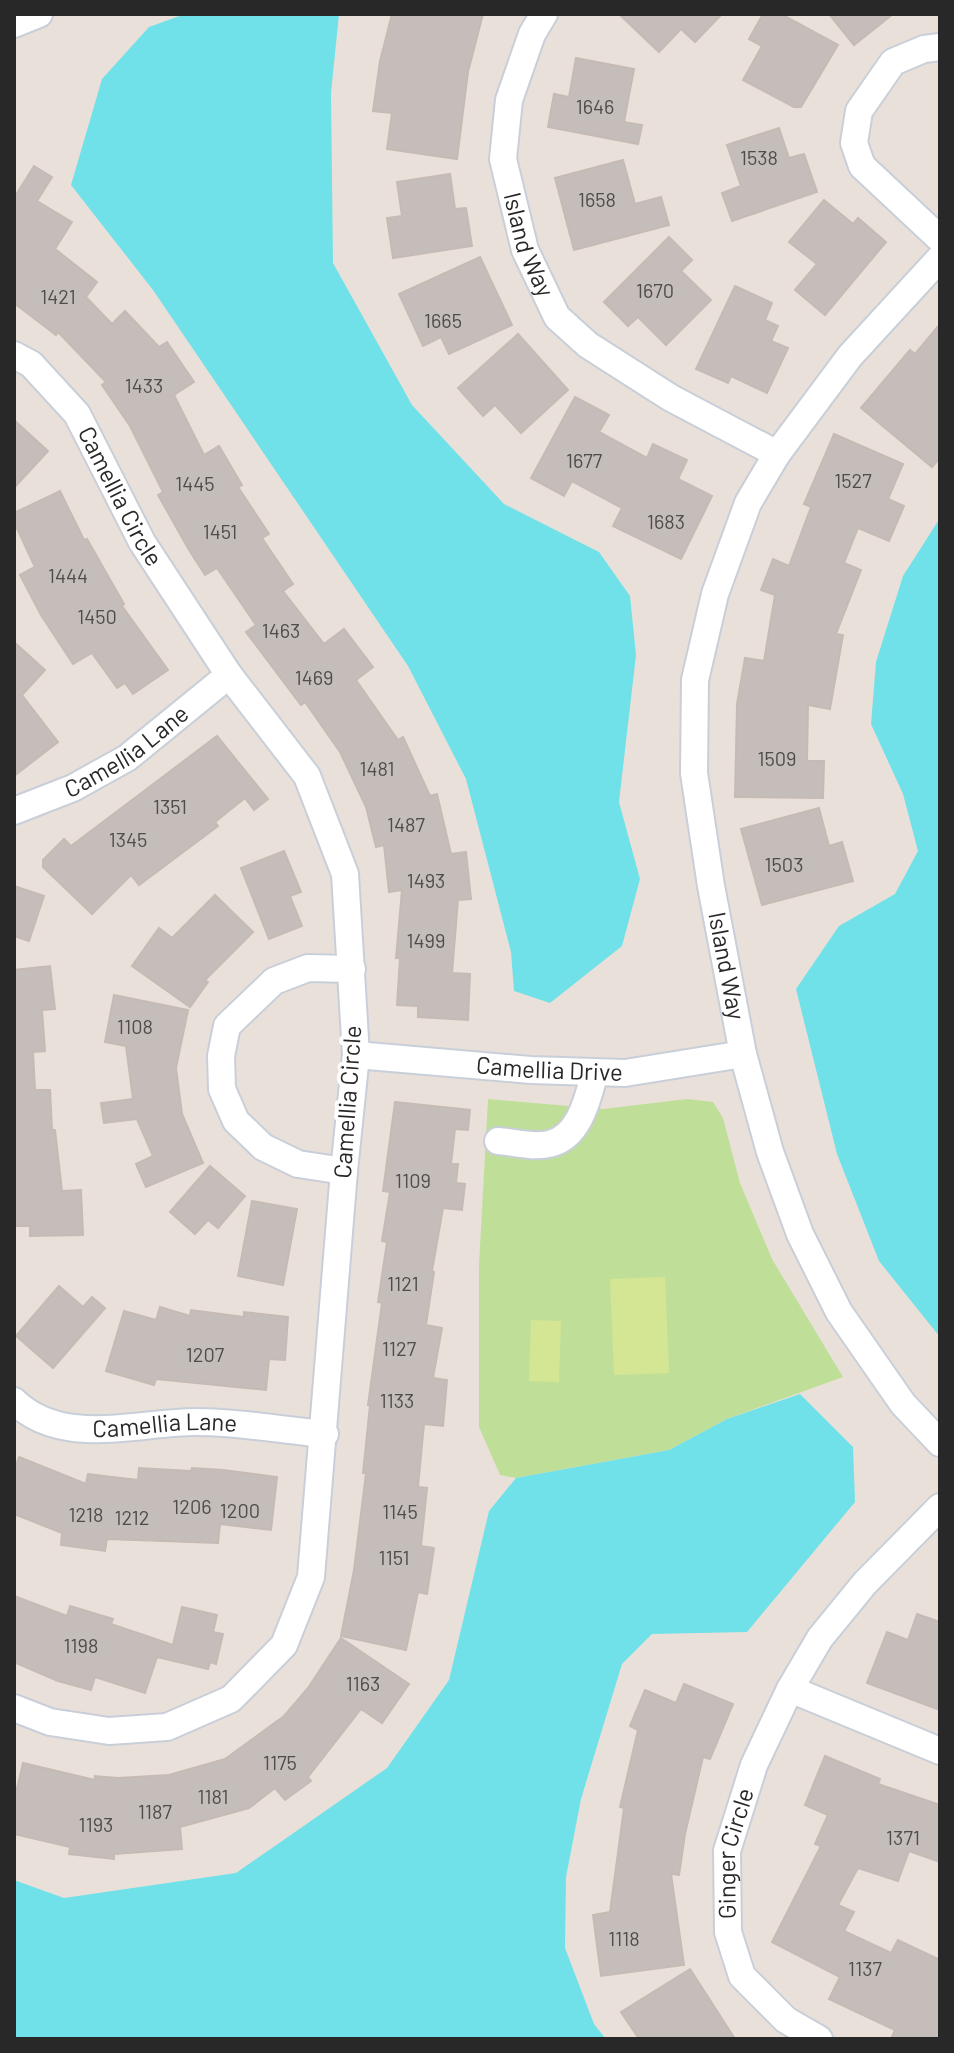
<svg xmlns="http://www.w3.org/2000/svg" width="954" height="2053" font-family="Barlow,sans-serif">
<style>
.green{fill:#bfdf98}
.pitch{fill:#d4e694}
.water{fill:#70e1e9}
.building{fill:#c5bdba;stroke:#c5bbb4;stroke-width:2}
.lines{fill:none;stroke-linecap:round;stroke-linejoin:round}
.minor-casing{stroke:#c8cfd9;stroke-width:30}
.minor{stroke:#fff;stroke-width:26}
.labels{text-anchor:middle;stroke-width:8;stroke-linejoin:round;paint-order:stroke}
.number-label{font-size:20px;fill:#4f4d4c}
.street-label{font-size:24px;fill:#282828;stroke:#fff}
</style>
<rect width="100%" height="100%" fill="#eae0da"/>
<polygon class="green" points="488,1099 603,1109 687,1099 713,1102 723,1118 740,1183 772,1259 843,1377 727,1419 669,1450 516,1478 500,1475 479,1427 479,1265"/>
<g class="pitch">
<polygon points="665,1277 669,1373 614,1375 610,1279"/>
<polygon points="531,1320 561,1321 559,1382 529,1381"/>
</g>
<g class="water">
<polygon points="185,14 339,14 331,93 333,263 412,405 504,504 599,552 630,596 636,655 619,802 640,879 622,946 550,1003 514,991 511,952 466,779 408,666 153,290 71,185 102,79 149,27"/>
<polygon points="940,518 940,1337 879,1261 837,1154 796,989 839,926 895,894 918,851 903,794 871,724 876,662 903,576"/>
<polygon points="800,1394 853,1447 855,1502 747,1632 652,1634 622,1664 581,1799 566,1877 565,1948 594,2024 606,2039 14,2037 14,1880 64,1898 236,1873 387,1768 449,1680 489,1511 516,1478 669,1450 727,1419"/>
</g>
<g class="building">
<polygon points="392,14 483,14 468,72 457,159 387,149 392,113 373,111 380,61"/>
<polygon points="619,14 722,14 695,42 681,29 659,52"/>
<polygon points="763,14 781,14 838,45 801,107 794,107 743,80 762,46 749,39"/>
<polygon points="829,14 893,14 854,45"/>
<polygon points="576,58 634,69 624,122 642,125 638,144 548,127 554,94 569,97"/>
<polygon points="779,128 789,158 804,154 817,192 732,221 722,193 741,186 727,145"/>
<polygon points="623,160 635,204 661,197 669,225 574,250 555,178"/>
<polygon points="34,166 52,177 37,201 72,222 55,249 97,282 86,297 112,324 125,311 159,347 167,342 194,382 174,395 204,455 219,446 242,485 238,487 269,534 262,538 293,584 283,591 324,644 344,629 373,667 356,680 398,740 403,737 430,796 437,794 451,854 466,852 471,899 458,900 452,973 470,974 468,1020 418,1017 418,1006 397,1005 400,958 396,958 402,890 389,892 384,845 376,847 366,807 340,752 305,702 301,705 246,632 256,625 217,568 205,575 189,550 158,495 163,492 130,426 102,385 106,382 58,332 56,335 14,303 14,198"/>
<polygon points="450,174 455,209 466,208 472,246 393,258 387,218 402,216 397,182"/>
<polygon points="824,200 853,224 858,218 886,242 825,315 795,290 817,264 789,242"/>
<polygon points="669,237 692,260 681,271 711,300 666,345 638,317 628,326 604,302"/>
<polygon points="480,257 512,325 449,354 441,337 423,346 399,294"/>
<polygon points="735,286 772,303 765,320 778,326 771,341 788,348 767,393 731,376 728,383 696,369"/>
<polygon points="940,324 940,458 932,467 861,408 910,350 915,354"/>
<polygon points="518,334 568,390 521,433 495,405 483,416 458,388"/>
<polygon points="575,397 609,415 599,432 647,458 653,444 687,460 678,479 712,496 681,559 613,526 622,508 572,481 564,496 531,478"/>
<polygon points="14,420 48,451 14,488"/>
<polygon points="834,434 903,464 888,499 904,506 889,541 858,528 844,563 861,570 836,634 843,635 830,709 808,705 807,761 824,761 823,798 735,797 737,704 745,658 764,661 775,595 761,590 773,559 789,566 811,507 804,504"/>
<polygon points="60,491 84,540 87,539 124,604 122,606 168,670 133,694 125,683 117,688 92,653 73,664 41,615 20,575 35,567 14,522 14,513"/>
<polygon points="14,642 45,670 22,695 58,742 14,776"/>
<polygon points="217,736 268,799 254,810 245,798 215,822 218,826 139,885 131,875 92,914 43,867 43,860 64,839 71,846"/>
<polygon points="819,808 829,846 842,842 853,881 762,905 741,829"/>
<polygon points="284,851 301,892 290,896 302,926 269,939 241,868"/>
<polygon points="14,886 44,896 29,941 14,936"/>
<polygon points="215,895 253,932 205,980 208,982 190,1007 132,966 159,928 172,938"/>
<polygon points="50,966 55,1009 42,1010 45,1051 33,1052 35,1090 50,1090 52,1130 55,1130 62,1191 81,1190 83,1235 30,1236 30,1226 14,1226 14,970"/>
<polygon points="114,995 188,1010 176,1068 182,1114 203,1163 146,1187 136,1164 153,1156 137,1119 104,1123 101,1103 133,1099 126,1046 105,1042"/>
<polygon points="395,1102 470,1110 468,1130 455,1129 451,1164 458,1164 456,1183 465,1184 462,1210 443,1208 432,1271 434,1272 426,1325 442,1328 433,1378 447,1380 443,1426 424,1424 418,1487 427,1488 421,1546 434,1548 427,1594 418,1592 406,1650 341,1636 354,1570 366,1473 363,1473 370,1405 368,1405 382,1303 378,1302 387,1242 382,1241 390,1192 383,1191"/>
<polygon points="210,1166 245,1196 218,1228 208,1220 195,1234 170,1212"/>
<polygon points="252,1201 297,1209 283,1285 238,1276"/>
<polygon points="59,1286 83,1307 92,1297 105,1308 53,1368 16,1336"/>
<polygon points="160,1307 190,1316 191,1310 244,1317 244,1312 288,1317 285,1360 269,1359 266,1390 156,1379 154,1385 106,1371 124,1311 156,1320"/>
<polygon points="19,1457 86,1484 88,1474 138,1480 139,1468 191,1471 192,1468 223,1470 277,1477 271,1530 220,1524 218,1543 107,1539 105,1551 61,1545 62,1533 14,1514 14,1471"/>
<polygon points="14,1596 67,1616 70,1606 113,1619 111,1624 173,1645 182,1607 217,1615 213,1632 223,1634 216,1664 210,1662 208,1669 157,1657 145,1693 95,1677 91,1690 58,1681 14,1662"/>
<polygon points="917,1614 940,1622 940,1710 867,1683 887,1632 908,1640"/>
<polygon points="341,1638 409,1684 382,1723 361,1709 308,1777 311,1781 285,1800 275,1788 249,1808 180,1827 182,1849 114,1854 114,1859 69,1854 70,1847 14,1834 14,1801 23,1763 95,1780 95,1776 118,1778 169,1775 225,1759 284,1716 308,1688"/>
<polygon points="684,1684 733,1704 710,1759 703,1757 685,1834 679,1875 671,1874 684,1965 601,1976 593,1915 610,1912 624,1808 620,1807 638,1730 630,1726 645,1690 676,1703"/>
<polygon points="825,1756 880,1779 878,1784 940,1805 940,1862 909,1851 898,1881 858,1868 838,1905 854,1912 844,1931 891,1953 898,1940 940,1960 940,2039 891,2039 895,2030 829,1999 840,1977 772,1942 821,1846 815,1844 828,1815 805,1805"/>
<polygon points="690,1969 735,2039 639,2039 621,2012"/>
</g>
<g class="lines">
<g class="minor-casing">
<g id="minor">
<path id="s1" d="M544 14 532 34 509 100 503 159 525 250 557 317 588 345 671 398 777 454"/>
<polyline points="14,24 39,14"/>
<polyline points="940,47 924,49 893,62 859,111 854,143 862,166 940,239"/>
<path id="s2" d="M940 258 850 356 777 454 748 503 715 594 695 680 694 773 711 886 743 1054 770 1152 800 1234 839 1312 903 1404 940 1443"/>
<path id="s3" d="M14 355 31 364 77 414 142 542 229 675 307 776 345 874 356 1055 344 1171 311 1577 284 1645 231 1699 167 1727 109 1731 50 1722 14 1708"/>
<path id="s4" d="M14 811 73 788 127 758 229 675"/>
<path id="s5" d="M356 1055 531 1070 625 1073 743 1054"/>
<path d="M498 1141C513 1142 534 1148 549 1144 580 1138 588 1097 595 1072"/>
<polyline points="344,1171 298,1164 263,1147 236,1121 222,1089 221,1056 227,1026 274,981 308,968 352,969"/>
<path id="s6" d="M14 1401C62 1448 137 1422 196 1422 239 1422 283 1430 325 1434"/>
<polyline points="790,1689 940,1751"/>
<path id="s7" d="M819 2039 786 2020 742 1976 728 1932 727 1851 754 1765 790 1689 820 1638 865 1583 940 1507"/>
</g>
</g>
<use href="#minor" class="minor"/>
</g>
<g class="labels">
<g class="number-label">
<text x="595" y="114">1646</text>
<text x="759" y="165">1538</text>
<text x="597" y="207">1658</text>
<text x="655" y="298">1670</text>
<text x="58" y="304">1421</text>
<text x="443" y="328">1665</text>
<text x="144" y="393">1433</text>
<text x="584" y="468">1677</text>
<text x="853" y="488">1527</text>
<text x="195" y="491">1445</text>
<text x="666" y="529">1683</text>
<text x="220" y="539">1451</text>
<text x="68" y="583">1444</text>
<text x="97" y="624">1450</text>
<text x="281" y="638">1463</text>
<text x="314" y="685">1469</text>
<text x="777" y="766">1509</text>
<text x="377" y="776">1481</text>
<text x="170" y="814">1351</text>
<text x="406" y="832">1487</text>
<text x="128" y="847">1345</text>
<text x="784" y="872">1503</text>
<text x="426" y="888">1493</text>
<text x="426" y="948">1499</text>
<text x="135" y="1034">1108</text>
<text x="413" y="1188">1109</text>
<text x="403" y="1291">1121</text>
<text x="399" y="1356">1127</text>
<text x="205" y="1362">1207</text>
<text x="397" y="1408">1133</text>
<text x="192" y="1514">1206</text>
<text x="240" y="1518">1200</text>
<text x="400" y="1519">1145</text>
<text x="86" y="1522">1218</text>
<text x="132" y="1525">1212</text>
<text x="394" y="1565">1151</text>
<text x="81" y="1653">1198</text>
<text x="363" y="1691">1163</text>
<text x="280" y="1770">1175</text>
<text x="213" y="1804">1181</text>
<text x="155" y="1819">1187</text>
<text x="96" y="1832">1193</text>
<text x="903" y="1845">1371</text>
<text x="624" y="1946">1118</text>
<text x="865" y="1976">1137</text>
</g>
<g class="street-label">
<text dy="8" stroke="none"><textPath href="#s1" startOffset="242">Island Way</textPath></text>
<text dy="8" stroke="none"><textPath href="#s3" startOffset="180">Camellia Circle</textPath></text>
<text dy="8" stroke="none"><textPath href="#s4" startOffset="128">Camellia Lane</textPath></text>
<text dy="8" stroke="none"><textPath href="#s2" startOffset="786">Island Way</textPath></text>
<text dy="8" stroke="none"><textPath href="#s5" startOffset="194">Camellia Drive</textPath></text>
<text transform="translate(348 1102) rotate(-86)" y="8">Camellia Circle</text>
<text dy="8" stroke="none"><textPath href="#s6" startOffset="158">Camellia Lane</textPath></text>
<text dy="8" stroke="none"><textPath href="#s7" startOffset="226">Ginger Circle</textPath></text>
</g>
</g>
<rect width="954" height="2053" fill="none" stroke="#282828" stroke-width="32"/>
</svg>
